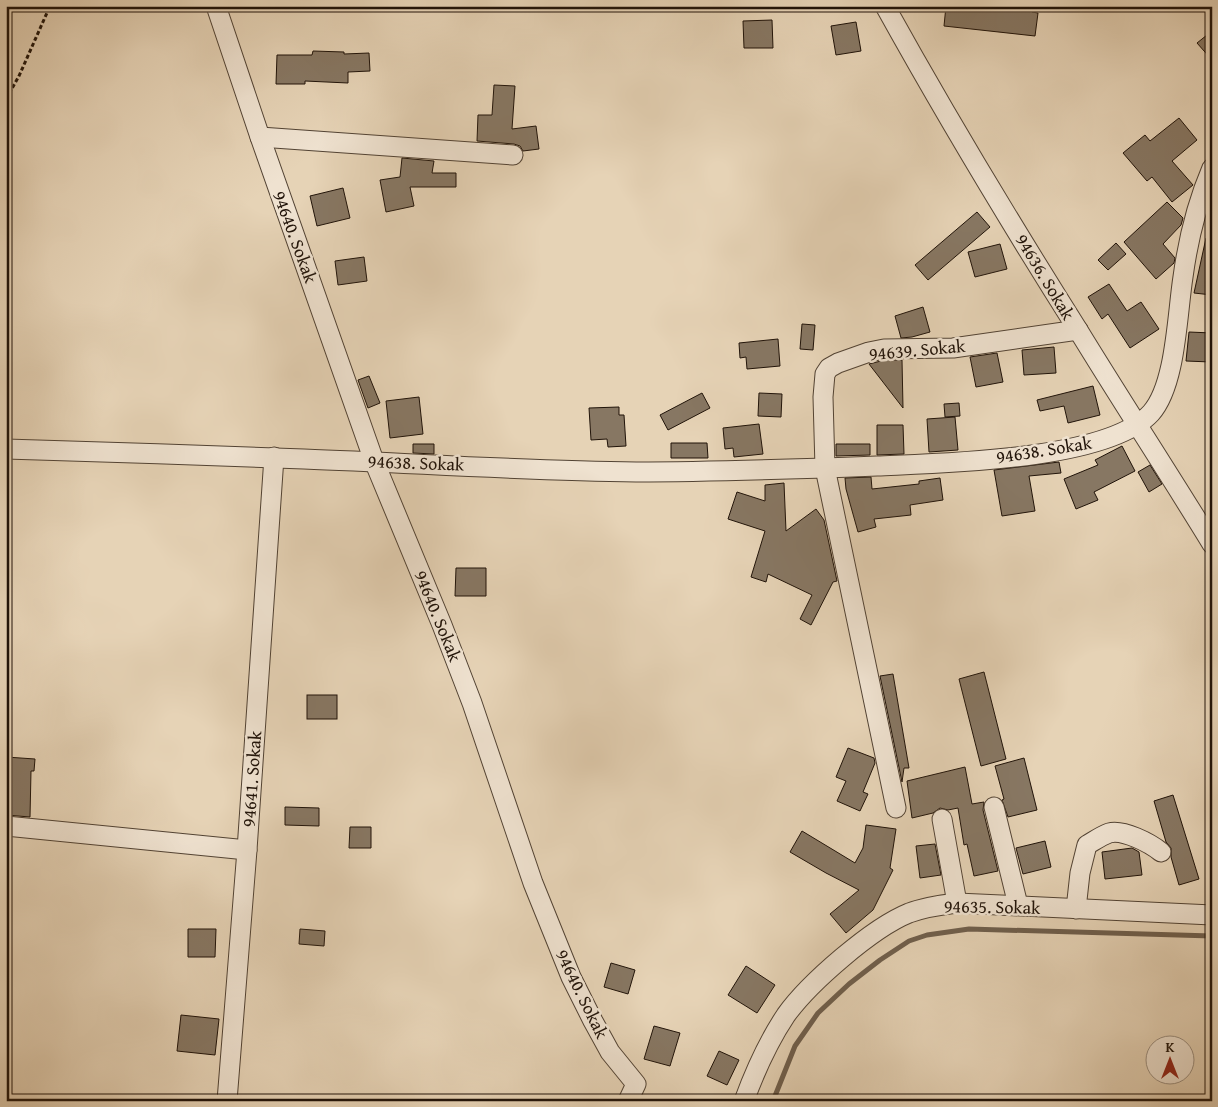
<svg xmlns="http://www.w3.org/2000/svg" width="1218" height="1107" font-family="'Gentium Book Plus',serif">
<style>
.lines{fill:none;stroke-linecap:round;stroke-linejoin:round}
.stream{stroke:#6f5f4d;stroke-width:5}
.building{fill:#877763;stroke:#201309}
.minor-casing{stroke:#524334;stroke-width:21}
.path{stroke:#201309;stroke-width:3;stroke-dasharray:4 2.5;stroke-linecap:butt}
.minor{stroke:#efe2d0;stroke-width:19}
.labels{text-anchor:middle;stroke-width:5;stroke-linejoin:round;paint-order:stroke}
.street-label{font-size:18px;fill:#201309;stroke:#efe2d0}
</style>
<rect width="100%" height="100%" fill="#e6d3b6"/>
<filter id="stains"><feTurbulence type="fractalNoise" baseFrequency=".004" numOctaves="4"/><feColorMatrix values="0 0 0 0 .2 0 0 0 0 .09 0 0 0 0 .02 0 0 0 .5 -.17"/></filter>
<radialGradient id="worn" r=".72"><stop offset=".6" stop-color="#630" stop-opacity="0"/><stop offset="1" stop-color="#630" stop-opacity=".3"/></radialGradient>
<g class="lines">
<polyline class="stream" points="773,1101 795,1046 818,1013 849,984 880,960 909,941 927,935 969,929 1212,936"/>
</g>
<g class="building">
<polygon points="946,6 1033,6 1032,12 1038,13 1035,36 944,26"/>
<polygon points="772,20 773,48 744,48 743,21"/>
<polygon points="856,22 861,51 836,55 831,26"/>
<polygon points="1212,31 1212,60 1197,43"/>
<polygon points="313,51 344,52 344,54 369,53 370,71 348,72 348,83 305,81 305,84 276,84 277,55 312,55"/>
<polygon points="494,85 515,86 512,129 536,126 539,149 523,151 520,146 514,144 477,141 478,115 492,115"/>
<polygon points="1179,118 1197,140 1172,161 1193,185 1172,202 1152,177 1147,181 1123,153 1145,135 1150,141"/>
<polygon points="402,158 434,161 432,173 456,173 456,187 410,187 414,206 386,212 380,180 400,177"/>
<polygon points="343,188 350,218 317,226 310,196"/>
<polygon points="1167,202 1183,218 1181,225 1163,244 1175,258 1174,263 1156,279 1124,242"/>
<polygon points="977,212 990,227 928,280 915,265"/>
<polygon points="1206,238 1212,239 1212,295 1194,293"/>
<polygon points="1116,243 1126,254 1108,270 1098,260"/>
<polygon points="1000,244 1007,269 975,277 968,252"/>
<polygon points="364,257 367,281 338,285 335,261"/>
<polygon points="1109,284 1127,311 1141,302 1159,329 1130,348 1108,314 1102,319 1088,297"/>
<polygon points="923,307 930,332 912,337 901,338 895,316"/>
<polygon points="802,324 815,325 813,350 800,349"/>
<polygon points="1189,332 1212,333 1211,362 1186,361"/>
<polygon points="778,339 780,366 747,369 746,357 740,358 739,343"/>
<polygon points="1054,347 1056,373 1024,375 1022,350"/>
<polygon points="997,353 1003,382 976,387 970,357"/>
<polygon points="885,360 902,360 903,408 869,364"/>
<polygon points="369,376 380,403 368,408 358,380"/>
<polygon points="1093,386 1100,415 1068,423 1064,406 1040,411 1037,400"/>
<polygon points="702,393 710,408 668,430 660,415"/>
<polygon points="759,393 782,394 781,417 758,416"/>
<polygon points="419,397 423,434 390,438 386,401"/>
<polygon points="959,403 960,416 945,417 944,404"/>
<polygon points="619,407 619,415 624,415 626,446 608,447 607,439 591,440 589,408"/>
<polygon points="955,417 958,450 929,452 927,419"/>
<polygon points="759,424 763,454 734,457 733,448 725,449 723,428"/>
<polygon points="877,425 903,425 904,454 877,455"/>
<polygon points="671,443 707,443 708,458 671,458"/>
<polygon points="413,444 434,444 434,454 413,453"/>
<polygon points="836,444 870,444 870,455 836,456"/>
<polygon points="1122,446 1135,471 1094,492 1098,500 1076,509 1064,479 1098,465 1095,460"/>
<polygon points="1059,462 1061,473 1029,476 1035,511 1002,516 994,470"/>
<polygon points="1150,465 1162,484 1149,492 1138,472"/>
<polygon points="871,477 872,489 919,484 919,481 940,478 943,500 910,505 911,515 874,519 876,527 858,532 846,489 845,478"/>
<polygon points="784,483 786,531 816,509 824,520 837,581 833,582 811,625 800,619 812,595 768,574 766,582 751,577 765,531 728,519 737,492 765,501 765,485"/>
<polygon points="456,568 486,568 486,596 455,596"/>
<polygon points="984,672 1006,759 981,766 959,679"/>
<polygon points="893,674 909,768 904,768 902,782 880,676"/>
<rect x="307" y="695" width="30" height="24"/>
<polygon points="848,748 874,758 875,763 863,792 868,794 860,811 837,801 846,781 836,777"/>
<polygon points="6,757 35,759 34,771 31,771 30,817 6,815"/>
<polygon points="1024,758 1037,810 1008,817 1002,800 1004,799 995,766"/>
<polygon points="965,767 972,804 984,802 983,810 998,871 974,876 967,844 964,845 958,808 948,810 940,808 933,813 912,818 907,781"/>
<polygon points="1173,795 1199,879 1179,885 1171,857 1171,848 1166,842 1154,801"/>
<polygon points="285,807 319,808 319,826 285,825"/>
<polygon points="866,825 896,829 890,868 893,870 873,910 846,933 830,914 859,890 826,873 790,852 802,831 855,863 863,848"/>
<polygon points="350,827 371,827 371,848 349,848"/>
<polygon points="1045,841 1051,867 1023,874 1016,848"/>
<polygon points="935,844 941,875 920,878 916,846"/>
<polygon points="1132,848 1139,852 1142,875 1105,879 1102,852"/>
<polygon points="188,929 216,929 215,957 188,957"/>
<polygon points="300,929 325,931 324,946 299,944"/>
<polygon points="611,963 635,970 628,994 604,987"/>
<polygon points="746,966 775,985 757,1013 728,995"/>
<polygon points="181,1015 219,1019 215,1055 177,1051"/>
<polygon points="654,1026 680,1033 670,1066 644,1059"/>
<polygon points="719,1051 739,1060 727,1085 707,1076"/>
</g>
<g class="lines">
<g class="minor-casing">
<g id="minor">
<polyline points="216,6 260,137 374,461 442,625 472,703 533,883 571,977 593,1021 610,1052 636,1084 628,1101"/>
<path d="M885 6C946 116 1011 224 1078 330 1122 402 1168 472 1212 544"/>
<polyline points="260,137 513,155"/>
<path d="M6 449C105 452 205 455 304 459 414 463 525 471 636 472 717 472 797 469 877 466 941 463 1107 461 1151 413 1176 385 1177 315 1183 277 1188 240 1197 203 1212 168"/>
<polyline points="994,807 1018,905"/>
<polyline points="896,808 825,468 823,397 825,374 829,368 838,363 869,352 884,349 953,348 1078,330"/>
<polyline points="942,819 957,903"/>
<polyline points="6,826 247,850"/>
<path d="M1076 909 1080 873 1087 845C1094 841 1101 836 1109 833 1123 829 1150 843 1161 852"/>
<polyline points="227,1101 247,850 274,457"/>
<path d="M744 1101C755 1071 768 1042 786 1015 809 983 872 928 909 913 925 907 940 905 957 903L1212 915"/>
</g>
</g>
<polyline class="path" points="6,99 19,76 50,6"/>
<use href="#minor" class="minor"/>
</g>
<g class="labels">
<g class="street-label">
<text transform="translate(295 237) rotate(70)" y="6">94640. Sokak</text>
<text transform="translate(1045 277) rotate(59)" y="6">94636. Sokak</text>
<text transform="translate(917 350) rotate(-5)" y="6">94639. Sokak</text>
<text transform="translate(1044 450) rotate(-9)" y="6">94638. Sokak</text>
<text transform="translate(416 463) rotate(2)" y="6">94638. Sokak</text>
<text transform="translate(438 616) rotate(68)" y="6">94640. Sokak</text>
<text transform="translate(252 779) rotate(-86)" y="6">94641. Sokak</text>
<text transform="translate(992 907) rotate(1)" y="6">94635. Sokak</text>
<text transform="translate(582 994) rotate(64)" y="6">94640. Sokak</text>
</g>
</g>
<rect width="1218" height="1107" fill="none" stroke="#e6d3b6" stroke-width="25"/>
<rect x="8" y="8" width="1203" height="1092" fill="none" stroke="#201309" stroke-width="2.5"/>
<rect x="12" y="12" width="1193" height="1082" fill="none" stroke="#201309"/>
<g transform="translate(1170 1060)"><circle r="24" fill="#efe2d0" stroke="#9c8f80"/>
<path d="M0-4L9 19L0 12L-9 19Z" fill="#8f2418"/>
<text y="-8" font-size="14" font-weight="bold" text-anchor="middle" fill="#201309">K</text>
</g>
<rect width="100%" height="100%" filter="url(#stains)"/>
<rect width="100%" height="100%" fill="url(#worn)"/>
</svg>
